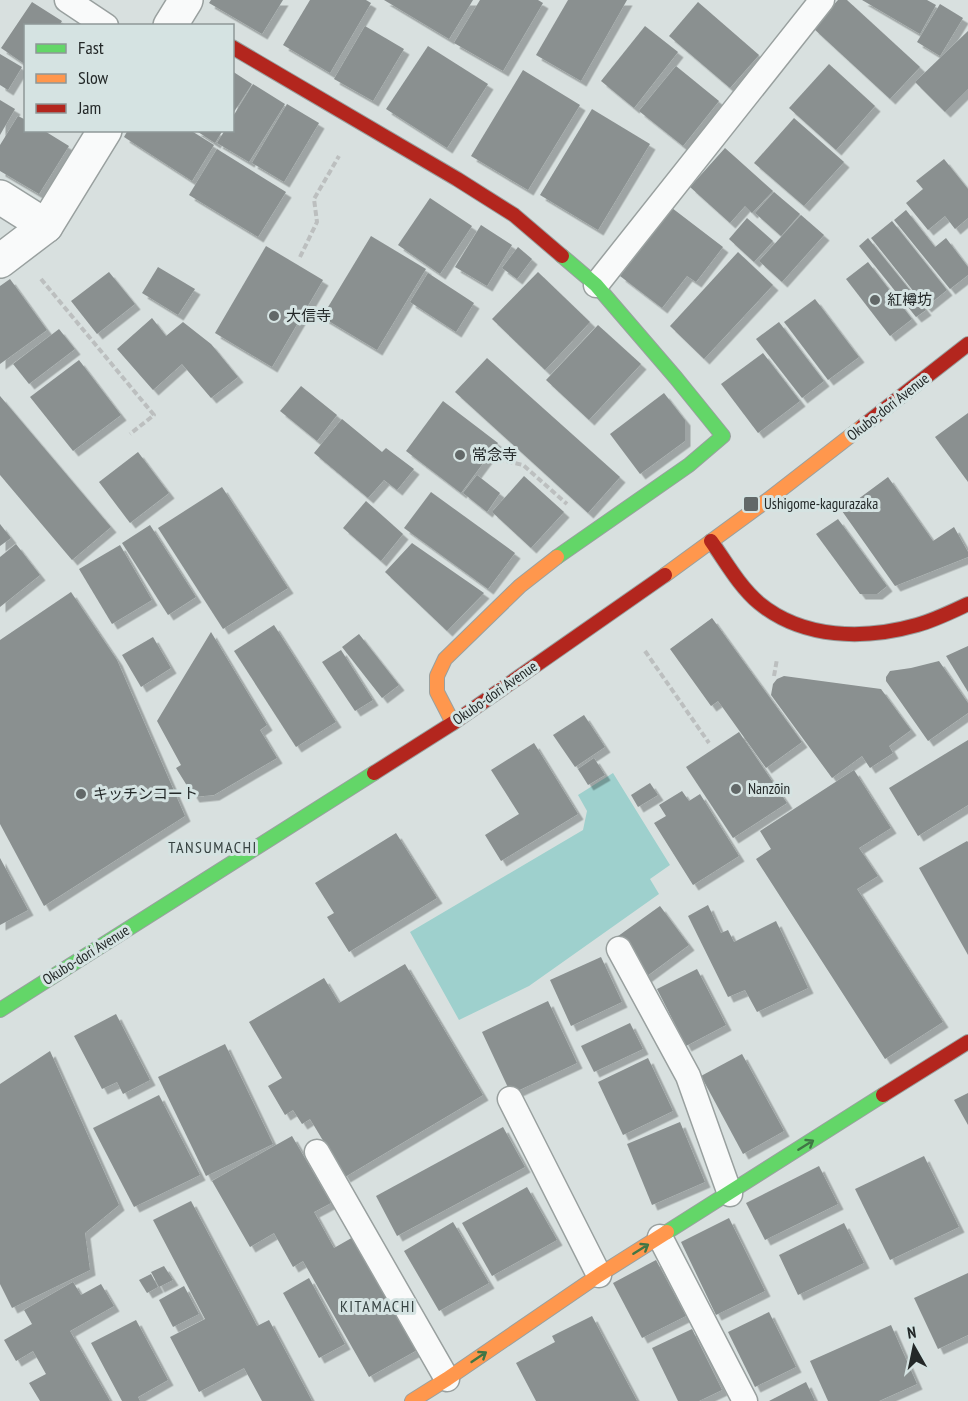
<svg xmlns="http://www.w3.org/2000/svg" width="968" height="1401" font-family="'PT Sans Narrow','Noto Sans JP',sans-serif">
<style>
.green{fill:#9ed0cd}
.building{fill:#8a9090;filter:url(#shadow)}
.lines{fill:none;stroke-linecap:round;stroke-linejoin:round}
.lane-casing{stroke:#99a09f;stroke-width:27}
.street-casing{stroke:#99a09f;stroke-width:36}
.fast-casing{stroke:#99a09f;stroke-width:16}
.slow-casing{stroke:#99a09f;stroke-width:16}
.jam-casing{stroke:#99a09f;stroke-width:16}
.path{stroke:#bcbfbf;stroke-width:4;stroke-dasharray:6 3;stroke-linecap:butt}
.lane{stroke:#f9fafa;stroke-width:24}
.street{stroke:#f9fafa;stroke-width:33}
.fast{stroke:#63d668;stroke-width:14}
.slow{stroke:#ff974d;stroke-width:14}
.jam{stroke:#b3261e;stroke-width:14}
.oneway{stroke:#407645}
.poi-dot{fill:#626868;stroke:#d5e3e2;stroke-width:2}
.labels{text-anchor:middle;stroke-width:6;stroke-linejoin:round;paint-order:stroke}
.poi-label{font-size:15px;fill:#232828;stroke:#d5e3e2;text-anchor:start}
.street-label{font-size:15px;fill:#232828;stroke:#d5e3e2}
.neighbourhood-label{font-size:16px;letter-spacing:1.5px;fill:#364241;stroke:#d5e3e2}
</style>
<defs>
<filter id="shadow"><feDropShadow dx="5.5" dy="5.5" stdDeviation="0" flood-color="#0004"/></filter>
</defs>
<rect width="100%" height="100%" fill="#d8e0df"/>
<polygon class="green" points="613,773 670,865 650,879 659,894 529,986 459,1020 410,932 583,830 587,811 578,795"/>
<g class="building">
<polygon points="211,0 283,0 262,34 209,3"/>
<polygon points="310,0 366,0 371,3 330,73 283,45"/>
<polygon points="384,0 473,0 449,39"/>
<polygon points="480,0 538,0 543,3 503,71 454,43"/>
<polygon points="568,0 627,0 581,81 536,55"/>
<polygon points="838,0 847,0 920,67 890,99 813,28"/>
<polygon points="862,0 927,0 936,5 920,34"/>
<polygon points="32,2 62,21 59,26 26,26 26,65 1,48"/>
<polygon points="698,2 759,55 730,88 669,36"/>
<polygon points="940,4 963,18 940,56 917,42"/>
<polygon points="365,26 404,49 373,101 334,79"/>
<polygon points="645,26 678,52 634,108 601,81"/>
<polygon points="968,31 968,89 945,112 915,82"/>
<polygon points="428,46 488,84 447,148 386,109"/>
<polygon points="0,54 22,67 8,90 0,85"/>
<polygon points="829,64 875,106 836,150 789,108"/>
<polygon points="676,66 719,101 683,146 639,111"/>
<polygon points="523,70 580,105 528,190 471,156"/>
<polygon points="232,71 252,84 232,115"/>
<polygon points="253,84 285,104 249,162 217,143 225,130 232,130 232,118"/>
<polygon points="0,100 15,109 0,135"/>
<polygon points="287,104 319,123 284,182 252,163"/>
<polygon points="592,109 650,144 598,230 540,195"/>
<polygon points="18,116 26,120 26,130 43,130 69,146 39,194 0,171 0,145"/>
<polygon points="794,118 844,162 804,206 754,163"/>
<polygon points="128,130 190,130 214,145 192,181 124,137"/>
<polygon points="195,130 223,130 215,143"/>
<polygon points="725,148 773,191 752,213 745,206 730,223 690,187"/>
<polygon points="217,149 286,192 258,237 189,195"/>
<polygon points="944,159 968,189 968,218 955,229 945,216 928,230 906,203 923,189 916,181"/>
<polygon points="774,192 800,214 781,236 755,213"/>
<polygon points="430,198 472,226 440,274 398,245"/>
<polygon points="672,208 723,247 696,282 687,276 662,308 620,276"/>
<polygon points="906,210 935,247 946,238 968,267 968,275 950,289 894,220"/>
<polygon points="801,215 824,235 782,282 759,261"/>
<polygon points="747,218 773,241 754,262 729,239"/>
<polygon points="892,221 947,290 926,307 871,238"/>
<polygon points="481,225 512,245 487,286 455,267"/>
<polygon points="371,236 426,269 377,350 322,317"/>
<polygon points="868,238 926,310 916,317 859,246"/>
<polygon points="266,246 323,280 272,367 215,333"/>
<polygon points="518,247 532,259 517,279 502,268"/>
<polygon points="738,252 773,285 704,359 670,326"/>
<polygon points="868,262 912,319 890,336 846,279"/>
<polygon points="158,267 195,289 178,315 142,293"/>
<polygon points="109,272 135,304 97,334 71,301"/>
<polygon points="538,272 590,322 545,370 492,319"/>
<polygon points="428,273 474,303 456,332 410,302"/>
<polygon points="10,279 47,330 0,364 0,286"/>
<polygon points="815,299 859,357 828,380 784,322"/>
<polygon points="152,318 166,336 183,322 211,344 238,377 211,398 182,364 153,390 117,349"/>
<polygon points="779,322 824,381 802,398 756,339"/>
<polygon points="598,325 641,364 589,420 546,380"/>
<polygon points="59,329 75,349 29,384 13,364"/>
<polygon points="763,353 800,401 758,433 721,384"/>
<polygon points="487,358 620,477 588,513 455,392"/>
<polygon points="79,360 121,415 73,451 30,397"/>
<polygon points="301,386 337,415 317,441 280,411"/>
<polygon points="664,393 685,420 685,441 640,474 610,434"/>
<polygon points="0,396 111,527 72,560 0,475"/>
<polygon points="443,401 498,443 461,493 406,451"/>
<polygon points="968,413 968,482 935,437"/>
<polygon points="342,419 382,452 386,448 414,469 397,490 384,480 368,498 314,453"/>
<polygon points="138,452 169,493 130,523 99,482"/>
<polygon points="477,475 500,493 487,512 463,493"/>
<polygon points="524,476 564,512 531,548 492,512"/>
<polygon points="888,477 933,541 954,527 968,552 968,557 895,586 842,511"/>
<polygon points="222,487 288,588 223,629 158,528"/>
<polygon points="431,492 515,553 488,589 404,528"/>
<polygon points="366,501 403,534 381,561 343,528"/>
<polygon points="838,519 887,586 877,594 860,594 816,534"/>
<polygon points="0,524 11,538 0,546"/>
<polygon points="150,525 196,597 168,615 122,543"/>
<polygon points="412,543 484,593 447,631 385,572"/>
<polygon points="16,544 40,575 0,607 0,557"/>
<polygon points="120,545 152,600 112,624 79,569"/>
<polygon points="71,592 117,660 185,816 44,906 0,824 0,640"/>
<polygon points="712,618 802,742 766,768 718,701 711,706 670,649"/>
<polygon points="274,625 336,722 296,747 234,651"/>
<polygon points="211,632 267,725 260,730 277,758 214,795 194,797 176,768 181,765 157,721"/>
<polygon points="359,634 399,685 382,698 342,647"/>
<polygon points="153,637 171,668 141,687 122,655"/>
<polygon points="968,646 968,692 946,656"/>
<polygon points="341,650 373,700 355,711 322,662"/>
<polygon points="939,661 968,703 968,713 928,741 886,681 886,677 890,671 911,668"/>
<polygon points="784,676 881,689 911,730 889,746 893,753 870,768 862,756 832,778 771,695 773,684 777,679"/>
<polygon points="584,715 605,747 575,767 553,735"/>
<polygon points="739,732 787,803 733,838 686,767"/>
<polygon points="968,740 968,805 918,836 889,788"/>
<polygon points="534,743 578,814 501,861 485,835 519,814 491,770"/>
<polygon points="594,758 605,775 588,785 578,769"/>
<polygon points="854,770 891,828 859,848 878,876 857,889 943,1022 885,1059 756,859 771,849 760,831"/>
<polygon points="650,783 658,795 638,807 631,795"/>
<polygon points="682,791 689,801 700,794 739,856 693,885 654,823 666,816 659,805"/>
<polygon points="396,833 437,898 349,952 327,917 334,913 315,883"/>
<polygon points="967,841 968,842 968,955 919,868"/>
<polygon points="0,858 28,910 0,925"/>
<polygon points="708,905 721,933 728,930 734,942 776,921 808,988 757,1012 745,990 728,997 688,916"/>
<polygon points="660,906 689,945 643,979 614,939"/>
<polygon points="601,957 622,1002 571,1026 550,980"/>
<polygon points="405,964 483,1095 345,1177 310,1119 302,1124 293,1110 285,1115 268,1086 282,1078 249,1022 324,978 339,1003"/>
<polygon points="697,969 726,1025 686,1046 657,989"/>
<polygon points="548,1001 577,1063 511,1094 482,1032"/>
<polygon points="116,1014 150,1080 123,1094 117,1082 102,1089 74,1036"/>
<polygon points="630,1023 643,1049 594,1072 581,1046"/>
<polygon points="225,1044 273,1144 206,1176 158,1077"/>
<polygon points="50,1051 119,1205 85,1233 90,1270 12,1308 0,1284 0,1084"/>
<polygon points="742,1054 784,1131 743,1154 701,1076"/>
<polygon points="648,1058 673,1111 623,1135 598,1082"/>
<polygon points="968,1093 968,1125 954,1100"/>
<polygon points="159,1095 200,1175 134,1207 93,1128"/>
<polygon points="680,1122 705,1182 652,1205 627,1144"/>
<polygon points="503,1127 525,1167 397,1236 376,1196"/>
<polygon points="292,1136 331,1203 314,1212 334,1248 355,1236 419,1349 369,1377 303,1261 293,1267 274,1233 250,1247 212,1181"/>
<polygon points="924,1156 959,1227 890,1260 855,1189"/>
<polygon points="819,1166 838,1204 765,1240 746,1203"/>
<polygon points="527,1187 557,1240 492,1276 462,1223"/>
<polygon points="191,1201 257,1326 269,1320 312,1401 262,1401 244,1368 199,1392 170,1337 205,1319 153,1220"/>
<polygon points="729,1218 765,1291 716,1315 681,1242"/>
<polygon points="453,1222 489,1283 439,1311 404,1251"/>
<polygon points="844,1223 864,1263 798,1295 779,1255"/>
<polygon points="656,1260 686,1316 642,1338 613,1283"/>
<polygon points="164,1266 173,1280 159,1287 151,1272"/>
<polygon points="968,1273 968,1335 938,1349 914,1298"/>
<polygon points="151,1274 158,1287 147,1293 139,1280"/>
<polygon points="309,1278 345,1344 319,1358 283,1293"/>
<polygon points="73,1282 81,1295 101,1284 114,1306 70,1331 110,1401 40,1401 29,1383 46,1374 33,1351 16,1361 4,1340 32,1324 24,1310"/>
<polygon points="184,1286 199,1314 173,1327 159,1300"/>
<polygon points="769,1312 796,1367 755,1387 728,1332"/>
<polygon points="592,1316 637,1401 536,1401 516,1363 555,1342 552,1336"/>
<polygon points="136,1320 168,1380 138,1397 140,1401 122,1401 91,1343"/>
<polygon points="891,1325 917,1384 879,1401 828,1401 810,1361"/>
<polygon points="692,1329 722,1390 699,1401 678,1401 652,1348"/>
<polygon points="806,1382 815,1401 769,1401"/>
</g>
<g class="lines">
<g class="lane-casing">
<g id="lane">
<polyline points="67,0 106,26"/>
<polyline points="596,285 822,0"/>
<polyline points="619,949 688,1076 730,1194"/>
<polyline points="510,1099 599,1275"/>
<polyline points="317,1152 447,1379"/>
<polyline points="660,1237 745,1401"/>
</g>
</g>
<g class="street-casing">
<g id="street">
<polyline points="170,26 186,0"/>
<polyline points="0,197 46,226"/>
<polyline points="0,261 46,226 105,130"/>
</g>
</g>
<g class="fast-casing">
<g id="fast">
<polyline points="557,557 689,465 723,436 676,378 596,285 562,256"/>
<polyline points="0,1010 374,773"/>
<polyline points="667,1232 883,1095"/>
</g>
</g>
<g class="slow-casing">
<g id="slow">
<polyline points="665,575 769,499 863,426"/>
<polyline points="453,723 437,692 437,676 445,659 520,586 557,557"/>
<polyline points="412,1401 447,1379 599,1275 667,1232"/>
</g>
</g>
<g class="jam-casing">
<g id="jam">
<polyline points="232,47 457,179 514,215 562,256"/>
<polyline points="863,426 968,344"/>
<path d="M711 541C726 562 739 586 759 603 803 639 864 640 917 625 935 620 951 612 968 604"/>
<polyline points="374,773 453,723 665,575"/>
<polyline points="883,1095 968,1042"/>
</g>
</g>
<g class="path">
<polyline points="300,257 317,222 314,199 339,156"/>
<polyline points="41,279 154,415 130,434"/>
<polyline points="498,459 523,465 567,504"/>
<polyline points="645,651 709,743"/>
<polyline points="774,676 777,659"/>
</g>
<use href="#lane" class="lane"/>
<use href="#street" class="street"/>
<use href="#fast" class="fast"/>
<use href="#slow" class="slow"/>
<use href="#jam" class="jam"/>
</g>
<defs><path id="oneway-shaft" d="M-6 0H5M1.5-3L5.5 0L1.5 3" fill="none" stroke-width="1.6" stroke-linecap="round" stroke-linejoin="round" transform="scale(1.5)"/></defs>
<g class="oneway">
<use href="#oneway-shaft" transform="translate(806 1145) rotate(-32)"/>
<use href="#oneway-shaft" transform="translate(641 1249) rotate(-32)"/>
<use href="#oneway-shaft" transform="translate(479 1357) rotate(-34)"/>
</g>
<g class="poi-dot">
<circle cx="875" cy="300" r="6"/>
<circle cx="274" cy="316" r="6"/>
<circle cx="460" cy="455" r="6"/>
<rect x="743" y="496" width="16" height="16" rx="3"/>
<circle cx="736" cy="789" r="6"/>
<circle cx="81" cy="794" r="6"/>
</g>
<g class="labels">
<g class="poi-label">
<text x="887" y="305">紅樽坊</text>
<text x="286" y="321">大信寺</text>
<text x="472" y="460">常念寺</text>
<text x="764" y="509">Ushigome-kagurazaka</text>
<text x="748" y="794">Nanzōin</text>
<text x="93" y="799">キッチンコート</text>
</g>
<g class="street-label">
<text transform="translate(888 407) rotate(-38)" y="5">Okubo-dori Avenue</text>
<text transform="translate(495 693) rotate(-35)" y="5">Okubo-dori Avenue</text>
<text transform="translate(86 955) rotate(-32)" y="5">Okubo-dori Avenue</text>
</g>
<g class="neighbourhood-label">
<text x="213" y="853">TANSUMACHI</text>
<text x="378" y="1312">KITAMACHI</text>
</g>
</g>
<rect x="24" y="24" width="210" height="108" fill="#d5e3e2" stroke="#8e9898" stroke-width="1.5"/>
<rect x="36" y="44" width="30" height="9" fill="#63d668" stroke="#8e9898" stroke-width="1.5"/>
<text x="78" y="54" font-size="18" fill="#232828">Fast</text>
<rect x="36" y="74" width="30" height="9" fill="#ff974d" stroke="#8e9898" stroke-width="1.5"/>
<text x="78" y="84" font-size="18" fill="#232828">Slow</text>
<rect x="36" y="104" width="30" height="9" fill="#b3261e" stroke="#8e9898" stroke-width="1.5"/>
<text x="78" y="114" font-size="18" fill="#232828">Jam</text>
<g transform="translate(914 1347) rotate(351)" stroke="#d5e3e2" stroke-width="4.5" paint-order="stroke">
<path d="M0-4.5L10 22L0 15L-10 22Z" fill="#232828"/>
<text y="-9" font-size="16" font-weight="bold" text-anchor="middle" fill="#232828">N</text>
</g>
</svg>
